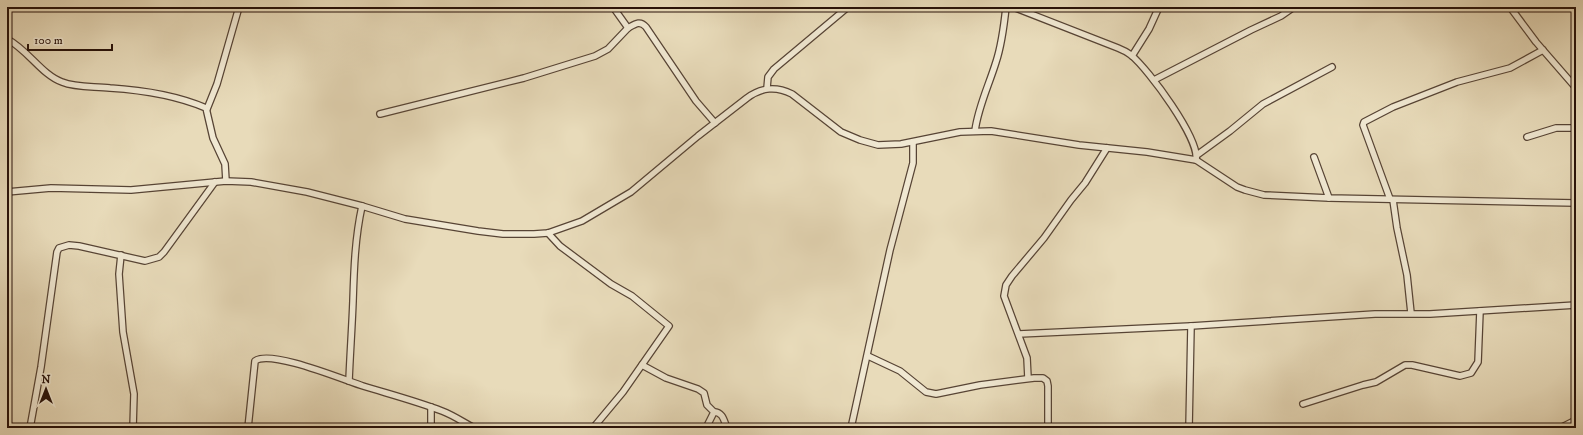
<svg xmlns="http://www.w3.org/2000/svg" width="1583" height="435" font-family="'IM FELL DW Pica',serif">
<style>
.lines{fill:none;stroke-linecap:round;stroke-linejoin:round}
.minor-casing{stroke:#574435;stroke-width:8}
.minor{stroke:#f0e8d2;stroke-width:5.5}
</style>
<rect width="100%" height="100%" fill="#e8dbba"/>
<filter id="stains"><feTurbulence type="fractalNoise" baseFrequency=".005" numOctaves="4"/><feColorMatrix values="0 0 0 0 .2 0 0 0 0 .09 0 0 0 0 .02 0 0 0 .5 -.17"/></filter>
<radialGradient id="worn" r=".72"><stop offset=".6" stop-color="#630" stop-opacity="0"/><stop offset="1" stop-color="#630" stop-opacity=".3"/></radialGradient>
<g class="lines">
<g class="minor-casing">
<g id="minor">
<path d="M613 7 628 28C635 24 640 20 646 27L696 101 715 123"/>
<path d="M1013 7 1118 48C1123 50 1127 52 1131 55 1149 70 1200 139 1196 160"/>
<polyline points="1510,7 1536,42 1576,88"/>
<path d="M7 39C28 50 42 75 62 82 77 88 95 86 110 88 141 90 178 96 206 108L213 138 225 164 226 181"/>
<polyline points="1132,56 1149,29 1159,7"/>
<polyline points="1154,80 1251,30 1281,16 1294,7"/>
<polyline points="767,88 768,77 774,69 848,7"/>
<polyline points="207,109 217,84 239,7"/>
<polyline points="380,114 524,78 595,56 608,49 628,28"/>
<path d="M975 131C978 107 989 85 996 62 1002 44 1004 26 1006 7"/>
<polyline points="1527,137 1556,128 1576,128"/>
<polyline points="1197,155 1230,131 1263,104 1332,67"/>
<polyline points="1314,157 1329,198"/>
<path d="M7 192 51 188 131 190 226 181 251 182 307 192 362 206 405 219 478 231 503 234H534L548 233 582 221 631 192 698 136 747 98C762 87 776 86 792 94L841 132 860 140 878 145 901 144 960 132 991 131 1079 145 1147 152 1196 160 1237 187 1245 190 1264 195 1329 198 1576 203"/>
<polyline points="1390,199 1363,125 1364,122 1393,107 1457,82 1510,68 1543,50"/>
<polyline points="1393,200 1397,228 1407,275 1411,313"/>
<polyline points="548,233 560,246 611,284 632,296 669,326 623,392 593,428"/>
<polyline points="121,255 119,274 123,332 134,394 133,428"/>
<polyline points="1019,334 1191,326 1375,314 1430,314 1576,305"/>
<polyline points="868,356 900,371 926,392 936,394 980,385 1034,378 1043,378 1047,381 1048,386 1048,428"/>
<polyline points="642,365 666,378 698,389 704,393 707,405 714,412 706,428"/>
<polyline points="1028,378 1027,358 1004,296 1006,285 1012,276 1044,238 1071,200 1085,183 1107,148"/>
<path d="M349 381C350 355 352 328 353 301 354 269 355 238 362 206"/>
<polyline points="1303,404 1363,385 1376,382 1405,365 1412,365 1460,376 1471,373 1478,362 1480,311"/>
<path d="M714 412C723 412 724 421 727 428"/>
<polyline points="30,428 41,367 57,252 59,248 69,245 79,246 145,261 159,257 164,252 215,182"/>
<path d="M248 428 255 361C270 349 344 380 363 386 389 394 416 401 442 411 453 415 463 422 474 428"/>
<polyline points="431,428 431,407"/>
<polyline points="851,428 890,250 913,163 913,142"/>
<polyline points="1189,428 1191,326"/>
<polyline points="1560,428 1576,420"/>
</g>
</g>
<use href="#minor" class="minor"/>
</g>
<rect width="1583" height="435" fill="none" stroke="#e8dbba" stroke-width="24"/>
<rect x="8" y="8" width="1567" height="419" fill="none" stroke="#271109" stroke-width="2"/>
<rect x="12" y="12" width="1559" height="411" fill="none" stroke="#271109"/>
<g transform="translate(46 389)" stroke="#f0e8d2" stroke-width="3" paint-order="stroke">
<path d="M0-3L7 15L0 10L-7 15Z" fill="#271109"/>
<text y="-6" font-size="11" font-weight="bold" text-anchor="middle" fill="#271109">N</text>
</g>
<path d="M28 44v6h84v-6" fill="none" stroke="#271109" stroke-width="2"/>
<text x="34" y="44" font-size="12" fill="#271109" stroke="#f0e8d2" stroke-width="3" paint-order="stroke">100 m</text>
<rect width="100%" height="100%" filter="url(#stains)"/>
<rect width="100%" height="100%" fill="url(#worn)"/>
</svg>
